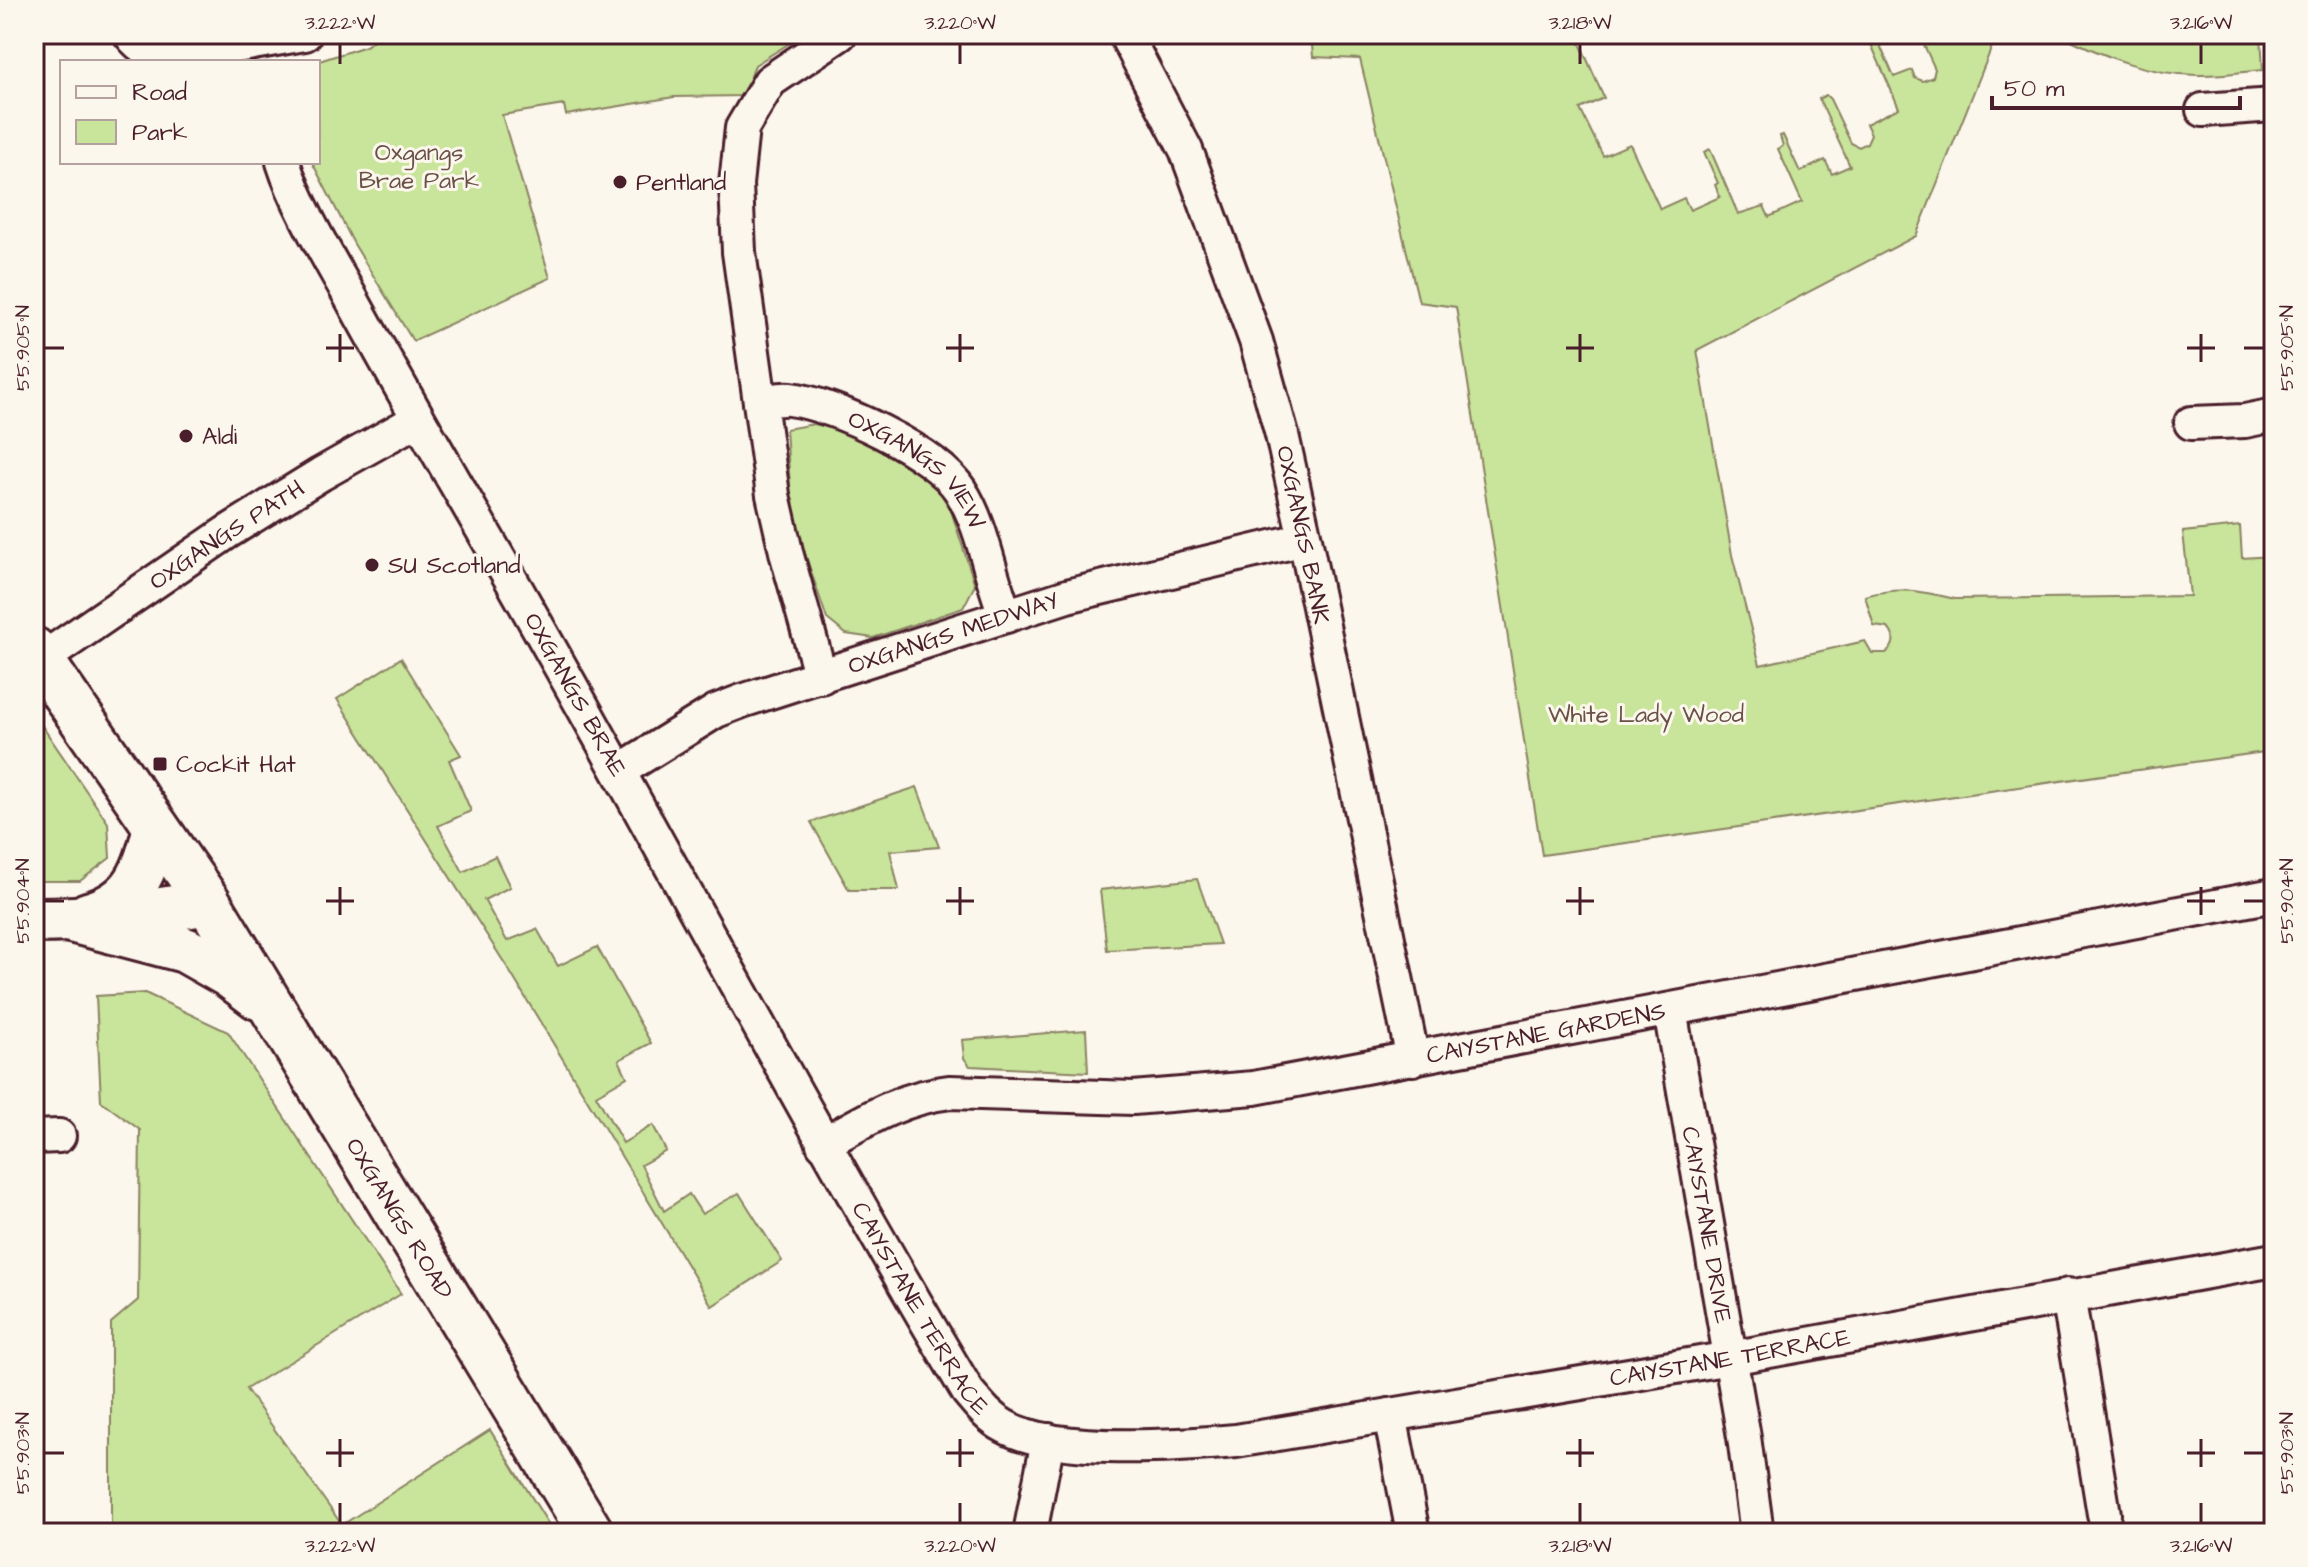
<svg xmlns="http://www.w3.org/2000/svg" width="2308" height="1567" font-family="'Architects Daughter',sans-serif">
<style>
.green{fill:#c9e49b;stroke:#8a8263;stroke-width:2}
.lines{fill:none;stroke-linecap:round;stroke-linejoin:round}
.street-casing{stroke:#4a1f2b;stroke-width:38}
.secondary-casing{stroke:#4a1f2b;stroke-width:50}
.street{stroke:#fbf7ec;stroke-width:32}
.secondary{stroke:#fbf7ec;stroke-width:44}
.ticks{fill:none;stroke:#4a1f2b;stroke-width:3}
.poi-dot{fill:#4a1f2b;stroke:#fbf7ec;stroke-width:3}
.labels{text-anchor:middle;stroke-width:6;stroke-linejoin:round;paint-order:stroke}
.park-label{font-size:24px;fill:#6a5047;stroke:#fbf7ec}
.poi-label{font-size:24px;fill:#4a1f2b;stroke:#fbf7ec;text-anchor:start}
.street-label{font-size:24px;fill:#4a1f2b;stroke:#fbf7ec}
.neatline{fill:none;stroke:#4a1f2b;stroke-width:3}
.ticks-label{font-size:20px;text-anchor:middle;fill:#4a1f2b}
</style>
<rect width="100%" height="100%" fill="#fbf7ec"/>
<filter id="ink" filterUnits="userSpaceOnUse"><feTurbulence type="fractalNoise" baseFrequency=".0125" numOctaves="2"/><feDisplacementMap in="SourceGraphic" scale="16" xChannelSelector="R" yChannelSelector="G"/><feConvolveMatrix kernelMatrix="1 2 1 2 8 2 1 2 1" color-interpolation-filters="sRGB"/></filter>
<g filter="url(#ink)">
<g class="green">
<polygon points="381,34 804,34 755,65 744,96 674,97 566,115 564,105 502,115 550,278 413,341 354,244 312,162 318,162 316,62 366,46"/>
<path d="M1311 34H1576L1604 98 1580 109 1603 156 1630 144 1660 209 1684 198 1690 210 1720 197 1715 185 1718 183 1704 152 1710 149 1738 214 1764 206 1769 217 1802 202 1778 149 1783 146 1780 136 1783 135 1800 172 1825 160 1832 174 1850 166 1819 99 1826 95 1830 99 1851 143 1859 147 1867 143 1871 134 1866 124 1899 108 1871 44 1874 42 1871 34H1875L1894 77 1912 70 1915 78 1923 81 1933 77 1935 69 1919 34H1997L1916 236 1697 350 1732 555 1760 665 1865 641 1872 653H1886C1895 646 1896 637 1888 628L1874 626 1865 596C1899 586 1921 591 1955 599L2190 596 2183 532 2240 526 2242 558 2272 556 2269 520 2274 519V747L2264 752 1542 855 1456 307 1419 302 1360 59 1313 57Z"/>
<path d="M2059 34H2261L2263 70C2243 72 2222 75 2201 75 2151 76 2103 56 2059 34Z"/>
<polygon points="814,424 874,438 918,468 947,498 975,585 963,608 873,638 846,634 827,619 792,515 786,429"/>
<polygon points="401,658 461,755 449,760 471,811 438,826 463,872 495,856 510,887 484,900 507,941 537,929 558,966 597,947 651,1043 619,1060 627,1077 596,1095 623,1143 653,1125 666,1151 641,1165 664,1211 689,1194 702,1214 739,1193 782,1261 712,1306 507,967 337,699"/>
<polygon points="34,714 108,823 110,858 80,881 34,881"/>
<polygon points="917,787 939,847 890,851 899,890 849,890 811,822"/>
<polygon points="1197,879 1220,944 1107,950 1100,890"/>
<polygon points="145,993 228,1032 401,1294 246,1389 342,1525 490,1430 554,1533 111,1533 111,1323 138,1300 140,1130 101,1101 96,996"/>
<polygon points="1086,1030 1088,1072 970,1066 964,1058 962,1040"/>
</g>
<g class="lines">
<g class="street-casing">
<g id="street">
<path d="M130 34C141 49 154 54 172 57L305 34"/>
<path id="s1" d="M1125 34 1186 150 1256 341 1282 435 1305 539 1413 1059"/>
<polyline points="2203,110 2274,105"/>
<path id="s2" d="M283 162C297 207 333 265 356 307 408 402 463 496 517 590 669 857 811 1129 968 1392 979 1405 989 1418 1004 1426 1054 1455 1178 1446 1236 1441L1730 1358 2274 1260"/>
<path id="s3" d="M760 402C770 401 781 398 790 399 834 404 936 452 960 490 984 527 989 576 1006 616"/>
<polyline points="2191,423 2245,421 2274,415"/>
<path id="s4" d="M41 660 226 533 321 474 417 420"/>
<polyline points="821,677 787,556 773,495 739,252 736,184 742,128 770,81 840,34"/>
<path id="s5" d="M619 771 716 711 742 701 1067 596 1305 539"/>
<path id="s6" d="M1670 1010 1744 1437 1757 1533"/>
<polyline points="34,1137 59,1136"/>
<path id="s7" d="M823 1144C864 1121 902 1097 950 1092L1133 1098 1254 1088 2274 895"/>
<polyline points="2068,1295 2104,1514"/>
<polyline points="1390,1415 1413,1533"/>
<polyline points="1030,1533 1048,1440"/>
</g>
</g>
<g class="secondary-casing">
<g id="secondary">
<path id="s8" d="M34 650 208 902 591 1533"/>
<path d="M88 915C136 902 145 871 156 827"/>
<path d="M34 920C93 920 150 913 208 902"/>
<polyline points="71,920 185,950 229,975 258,997"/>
</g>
</g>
<use href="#street" class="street"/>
<use href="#secondary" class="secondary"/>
</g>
</g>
<path class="ticks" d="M340 44V64M960 44V64M1580 44V64M2201 44V64M340 334V362M960 334V362M1580 334V362M2201 334V362M44 348H64M326 348H354M946 348H974M1566 348H1594M2187 348H2215M2244 348H2264M340 887V915M960 887V915M1580 887V915M2201 887V915M44 901H64M326 901H354M946 901H974M1566 901H1594M2187 901H2215M2244 901H2264M340 1439V1467M960 1439V1467M1580 1439V1467M2201 1439V1467M44 1453H64M326 1453H354M946 1453H974M1566 1453H1594M2187 1453H2215M2244 1453H2264M340 1503V1523M960 1503V1523M1580 1503V1523M2201 1503V1523"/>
<g class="poi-dot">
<circle cx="620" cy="182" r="8"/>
<circle cx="186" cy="436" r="8"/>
<circle cx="372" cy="565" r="8"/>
<rect x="152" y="756" width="16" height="16" rx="4"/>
</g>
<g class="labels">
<g class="park-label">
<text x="419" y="160">Oxgangs<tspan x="419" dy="28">Brae Park</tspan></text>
<text x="1646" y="722">White Lady Wood</text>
</g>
<g class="poi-label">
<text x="636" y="190">Pentland</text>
<text x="202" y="444">Aldi</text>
<text x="388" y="573">SU Scotland</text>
<text x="176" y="772">Cockit Hat</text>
</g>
<g class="street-label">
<text dy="8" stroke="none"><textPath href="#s3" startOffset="180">OXGANGS VIEW</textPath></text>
<text dy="8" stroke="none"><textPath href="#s4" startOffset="224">OXGANGS PATH</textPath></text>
<text dy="8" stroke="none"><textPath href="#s1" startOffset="534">OXGANGS BANK</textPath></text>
<text dy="8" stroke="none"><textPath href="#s5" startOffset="364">OXGANGS MEDWAY</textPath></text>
<text dy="8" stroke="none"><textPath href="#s2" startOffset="608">OXGANGS BRAE</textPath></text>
<text dy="8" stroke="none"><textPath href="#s7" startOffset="740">CAIYSTANE GARDENS</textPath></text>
<text dy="8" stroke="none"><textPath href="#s8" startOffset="676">OXGANGS ROAD</textPath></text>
<text dy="8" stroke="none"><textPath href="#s6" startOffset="218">CAIYSTANE DRIVE</textPath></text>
<text dy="8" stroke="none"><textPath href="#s2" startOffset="1312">CAIYSTANE TERRACE</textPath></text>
<text dy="8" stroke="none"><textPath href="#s2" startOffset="2194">CAIYSTANE TERRACE</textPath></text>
</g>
</g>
<rect width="2308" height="1567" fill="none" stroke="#fbf7ec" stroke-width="88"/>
<rect x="60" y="60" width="260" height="104" fill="#fbf7ec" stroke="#b4a19f" stroke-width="2"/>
<rect x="76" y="86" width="40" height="12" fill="#fbf7ec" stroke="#b4a19f" stroke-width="2"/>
<text x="132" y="100" font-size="24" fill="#4a1f2b">Road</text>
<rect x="76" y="120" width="40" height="24" fill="#c9e49b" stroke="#b4a19f" stroke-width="2"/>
<text x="132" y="140" font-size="24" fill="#4a1f2b">Park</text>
<path d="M1992 96v12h248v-12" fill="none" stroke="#4a1f2b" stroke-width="4"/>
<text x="2004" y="96" font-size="24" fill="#4a1f2b" stroke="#fbf7ec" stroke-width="6" paint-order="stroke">50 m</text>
<rect x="44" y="44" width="2220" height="1479" class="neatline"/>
<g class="ticks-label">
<text x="340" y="29">3.222°W</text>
<text x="960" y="29">3.220°W</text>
<text x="1580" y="29">3.218°W</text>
<text x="2201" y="29">3.216°W</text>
<text transform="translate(22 348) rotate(-90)" y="7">55.905°N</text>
<text transform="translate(2286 348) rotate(-90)" y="7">55.905°N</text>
<text transform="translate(22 901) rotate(-90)" y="7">55.904°N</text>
<text transform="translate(2286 901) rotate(-90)" y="7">55.904°N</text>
<text transform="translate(22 1453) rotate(-90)" y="7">55.903°N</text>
<text transform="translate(2286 1453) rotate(-90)" y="7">55.903°N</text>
<text x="340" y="1552">3.222°W</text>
<text x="960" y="1552">3.220°W</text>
<text x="1580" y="1552">3.218°W</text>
<text x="2201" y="1552">3.216°W</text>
</g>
</svg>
